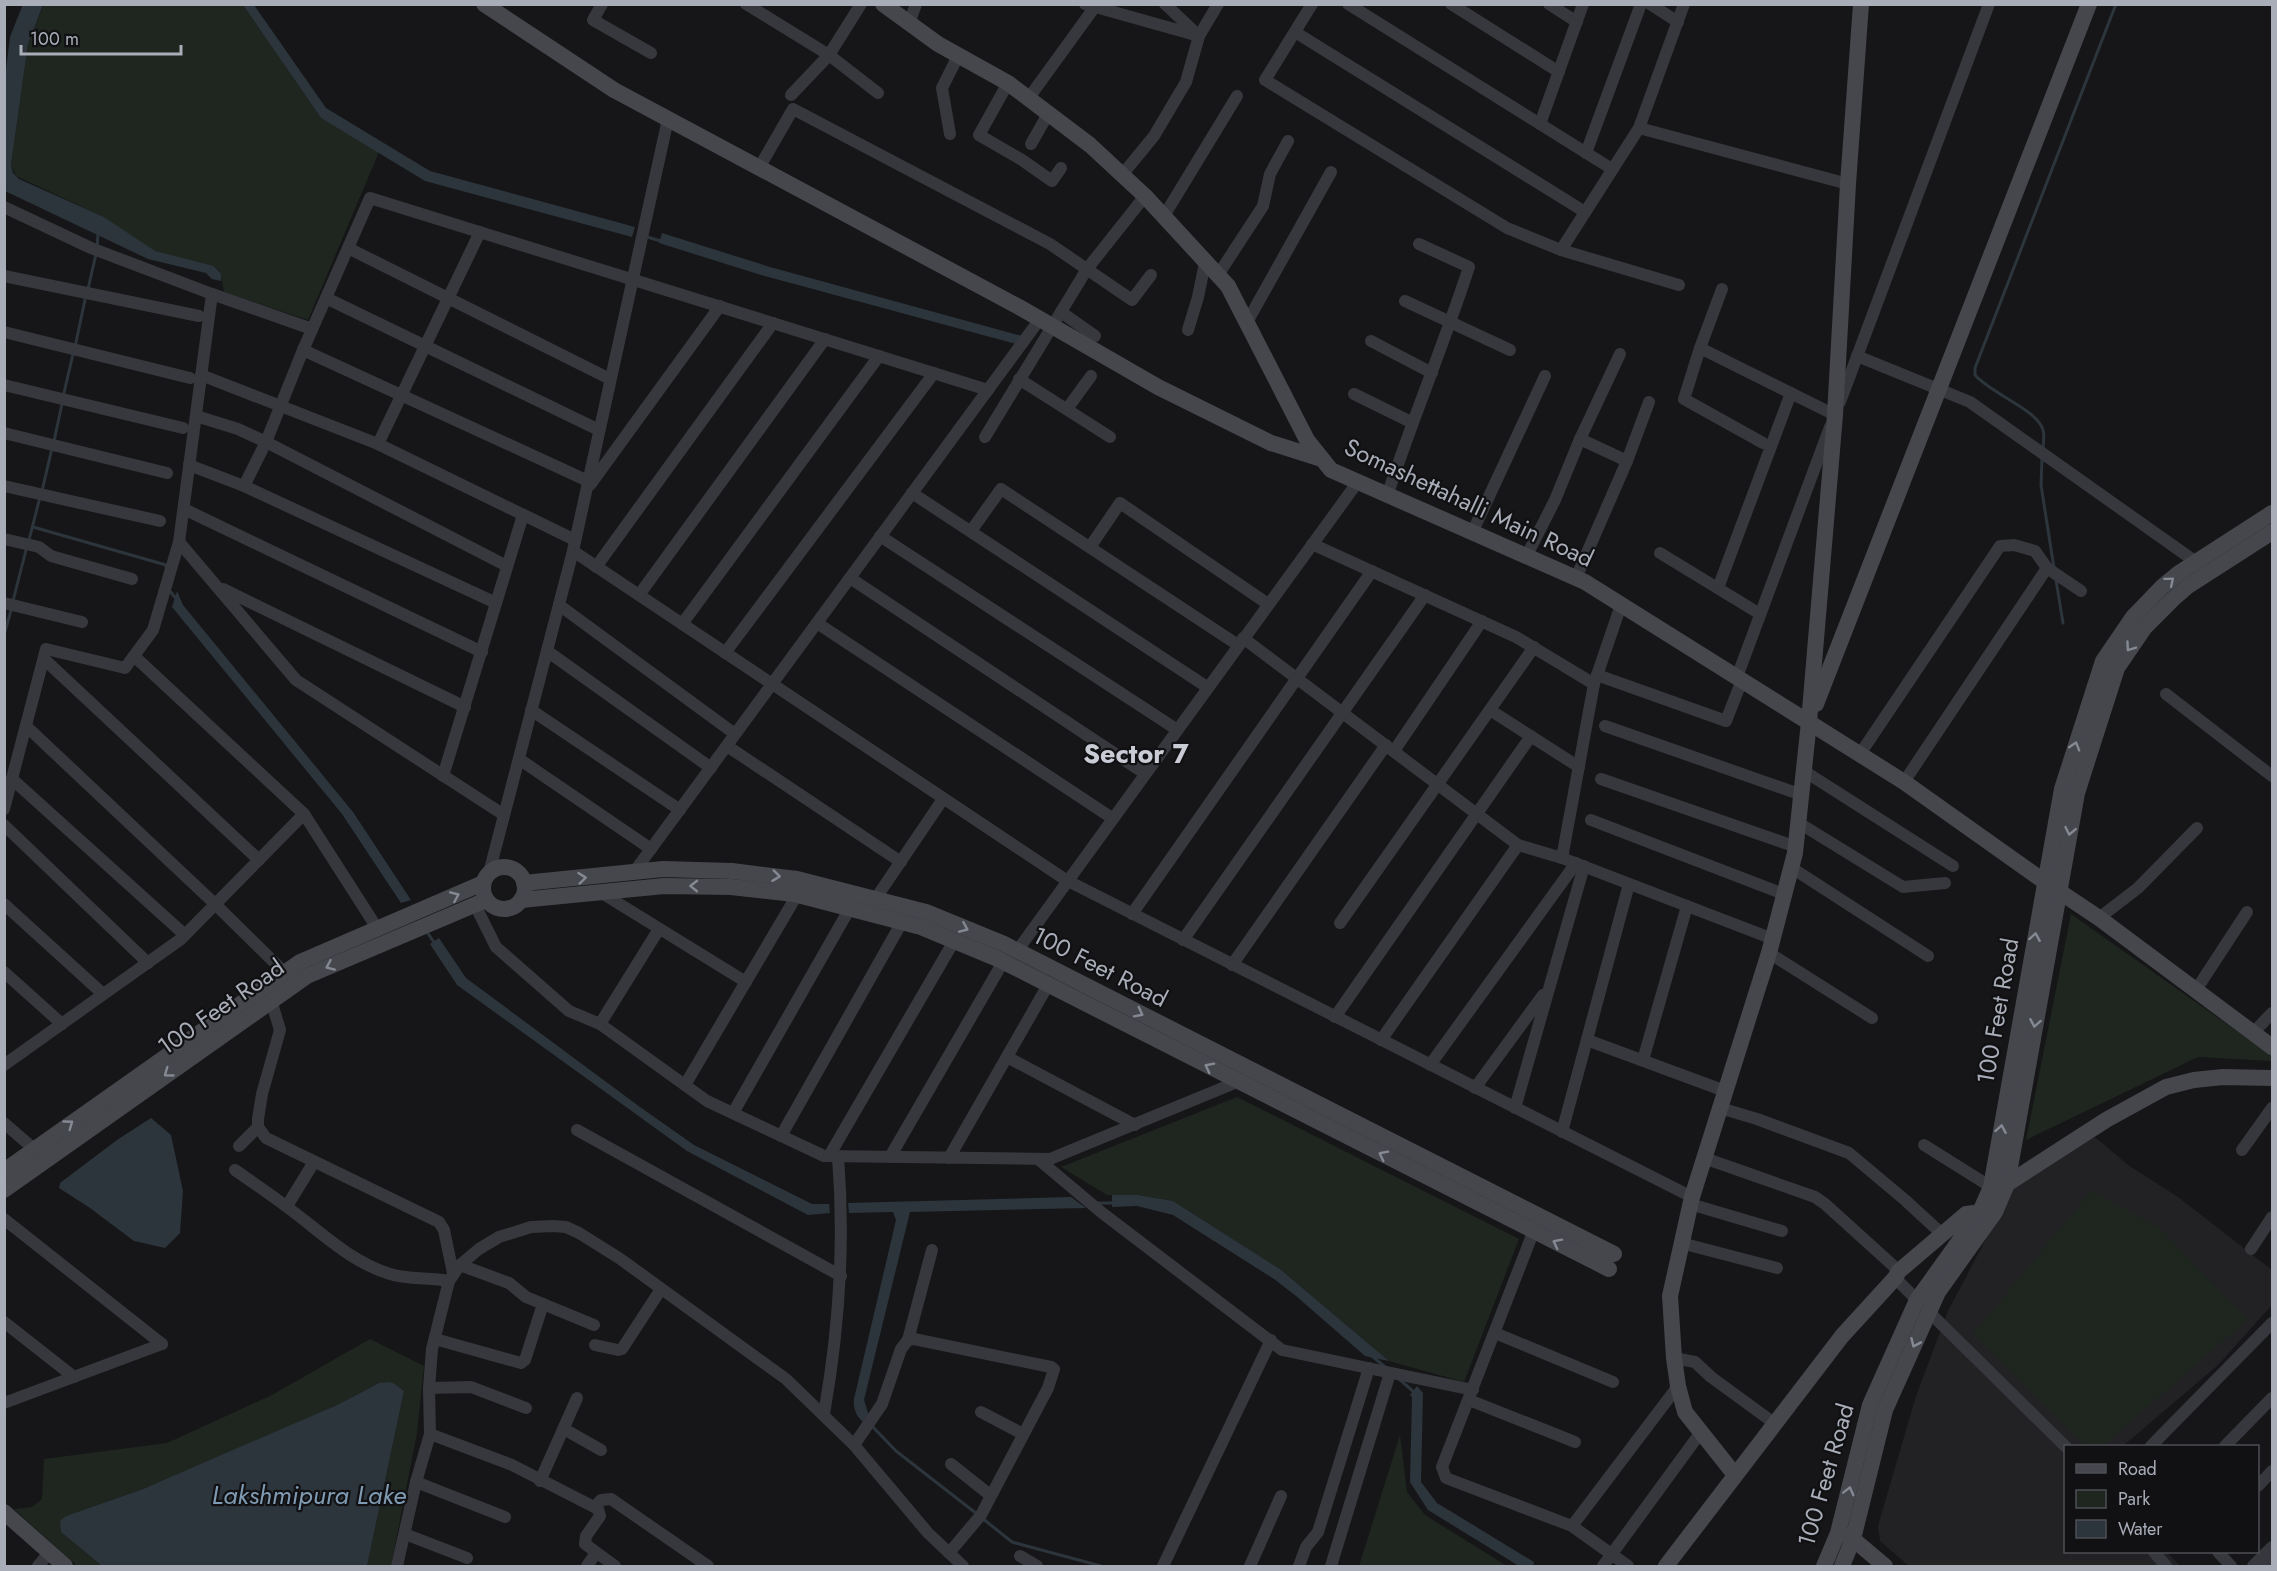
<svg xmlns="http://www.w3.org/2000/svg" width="2277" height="1571" font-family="Jost,sans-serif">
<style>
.built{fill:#222225}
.green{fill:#1e261f}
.water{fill:#2c353c}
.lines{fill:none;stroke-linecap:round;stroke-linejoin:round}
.stream{stroke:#2c353c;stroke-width:3}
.street{stroke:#37383d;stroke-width:12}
.secondary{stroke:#45474d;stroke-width:16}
.oneway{stroke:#858993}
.labels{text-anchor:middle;stroke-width:4.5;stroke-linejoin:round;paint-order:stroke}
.street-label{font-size:24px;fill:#a8adb8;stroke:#111113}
.water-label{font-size:26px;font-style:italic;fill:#7f9bb3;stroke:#111113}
.quarter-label{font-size:27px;font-weight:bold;fill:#c9ccd4;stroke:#111113}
</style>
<rect width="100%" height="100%" fill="#161618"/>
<polygon class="built" points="2095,1137 2128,1165 2178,1197 2272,1270 2272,1305 2218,1365 2123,1446 2066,1446 2066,1552 2167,1552 2180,1566 1909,1566 1880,1541 1878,1526 1916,1396 1948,1311 2018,1178"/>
<g class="green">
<path d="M44 4 243 5 321 118 379 152 308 320 224 292C222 283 222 271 214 266L155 252 104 217 16 176 11 165 28 44Z"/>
<polygon points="2071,914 2272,1056 2272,1061 2198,1057 2026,1140"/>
<polygon points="1237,1097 1519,1239 1464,1382 1389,1361 1280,1269 1173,1201 1138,1195 1107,1195 1061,1167"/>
<polygon points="2091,1191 2159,1227 2248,1319 2103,1446 2086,1446 1973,1334"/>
<polygon points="370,1339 424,1366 417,1433 391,1566 367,1566 404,1391 395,1384 379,1383 337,1405 234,1451 143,1489 66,1516 61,1532 102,1566 77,1566 14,1509 32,1507 42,1499 44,1459 167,1443 272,1395"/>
<polygon points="1400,1435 1407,1492 1425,1515 1507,1566 1359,1566"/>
</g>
<g class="water">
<polygon points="23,4 43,5 28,44 11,165 13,173 19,179 104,217 155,251 214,266 221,274 221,281 212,279 206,273 148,259 5,191 5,77 10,37"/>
<polygon points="243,5 254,5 326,108 430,171 635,227 632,237 425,181 321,118"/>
<polygon points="662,233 770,267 1022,336 1016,344 761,275 659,243"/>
<polygon points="177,591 183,605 353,812 411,900 401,903 342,814 172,607"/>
<polygon points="439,938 466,978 640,1107 694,1145 812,1204 829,1204 830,1213 808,1215 687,1151 457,985 430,944"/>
<polygon points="151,1118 171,1135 183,1191 180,1233 165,1248 134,1241 90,1208 59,1188 60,1183 117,1140"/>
<polygon points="1112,1195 1138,1195 1173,1201 1280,1269 1389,1361 1365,1356 1296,1296 1274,1279 1173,1215 1137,1206 1112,1207"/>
<path d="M1071 1197 1086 1208 910 1212 864 1400 869 1416 863 1422C856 1416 853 1408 854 1399L896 1220 893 1212 849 1213 848 1203Z"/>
<polygon points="390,1382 395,1384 404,1391 367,1566 102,1566 61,1532 60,1521 66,1516 143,1489 337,1405 379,1383"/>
<polygon points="1417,1386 1423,1393 1421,1482 1437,1503 1534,1562 1533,1566 1519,1566 1428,1510 1410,1482 1412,1397 1410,1395"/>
</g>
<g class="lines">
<g class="stream">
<polyline points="644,236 664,242"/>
<polyline points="97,248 98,234"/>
<polyline points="88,289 96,254"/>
<polyline points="75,347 86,295"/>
<polyline points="63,397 73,354"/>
<polyline points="54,441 62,404"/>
<path d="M2043 449C2043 443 2045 435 2043 430 2038 410 1990 393 1975 375V368L2116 4"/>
<polyline points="2042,458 2041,485 2054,568"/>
<polyline points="42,491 52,448"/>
<polyline points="33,527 166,565 166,568"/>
<polyline points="29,540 40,497"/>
<polyline points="2056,580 2063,623"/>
<polyline points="169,590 178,601"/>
<polyline points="13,601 27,546"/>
<polyline points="4,635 12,607"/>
<polyline points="427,932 435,944"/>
<polyline points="1097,1203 1114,1203"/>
<polyline points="1372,1356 1385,1367"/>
<polyline points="1399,1379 1414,1392"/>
<polyline points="872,1426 896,1451 977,1514"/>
<polyline points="982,1518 1012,1542 1101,1566"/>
</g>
<g class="street">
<polyline points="602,4 593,20 651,53"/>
<polyline points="746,4 829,55 878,93"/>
<polyline points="1085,4 1199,36 1165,4"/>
<polyline points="1312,4 1265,80 1507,228 1561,250 1679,285"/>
<polyline points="1348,4 1612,169"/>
<polyline points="1451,4 1559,72"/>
<polyline points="1549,4 1577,22"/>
<polyline points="1650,4 1678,22"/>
<polyline points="909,24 916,4"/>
<polyline points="1295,32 1585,212"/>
<polyline points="1008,83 979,135 1022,160 1052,181 1061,168"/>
<polyline points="791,95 829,55 861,4"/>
<polyline points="1028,99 1094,8"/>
<polyline points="1540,124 1583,4"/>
<polyline points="1639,128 1848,184"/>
<polyline points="950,134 942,88 958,56"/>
<polyline points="1031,144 1048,114"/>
<polyline points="1586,153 1641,4"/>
<polyline points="759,168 793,109 1050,244 1132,300 1151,275"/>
<polyline points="1122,175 1154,136 1186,82 1199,36 1218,4"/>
<polyline points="4,207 91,248 212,294 312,329"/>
<polyline points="1164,216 1237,96"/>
<polyline points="348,248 610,379"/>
<polyline points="1561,250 1639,128 1684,4"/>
<polyline points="1218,275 1263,206 1270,174 1288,141"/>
<polyline points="4,276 199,316"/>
<polyline points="326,298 599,430"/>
<polyline points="1405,301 1510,350"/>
<polyline points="1061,312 1095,336"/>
<polyline points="1246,324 1331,172"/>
<polyline points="1188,330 1198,297 1205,263"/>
<polyline points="4,332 190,378"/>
<polyline points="1371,341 1432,373"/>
<polyline points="1700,348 1722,289"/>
<polyline points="303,350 588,481"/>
<polyline points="1857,356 1970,402 2196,562"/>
<polyline points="201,375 378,444 575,540"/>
<polyline points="1019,379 1110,437"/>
<polyline points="4,385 183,428"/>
<polyline points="1354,394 1411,422"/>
<polyline points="1840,402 1989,4"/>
<polyline points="1067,409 1091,376"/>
<polyline points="196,416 238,429 266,442 507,566"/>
<polyline points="4,433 167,473"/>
<polyline points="985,437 1087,269 1145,196"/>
<polyline points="1580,439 1620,354"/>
<polyline points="1763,443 1684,399 1700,348 1835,415"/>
<polyline points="378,444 480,232"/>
<polyline points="1627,461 1649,402"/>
<polyline points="189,465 244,486 496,603"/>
<polyline points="590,485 720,306"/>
<polyline points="4,486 160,521"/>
<polyline points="244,486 266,442 303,350 370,198 988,390"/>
<polyline points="912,493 1207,687"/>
<path d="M1387 496C1413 418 1444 344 1469 267L1419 244"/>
<polyline points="184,509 482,652"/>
<polyline points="971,531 1001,489 1238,645"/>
<polyline points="1472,533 1545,376"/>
<polyline points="880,536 1176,729"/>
<polyline points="4,539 39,547 51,556 132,579"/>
<polyline points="179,542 296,680 504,815"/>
<polyline points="1312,544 1516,637 1594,684"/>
<polyline points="1090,547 1120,503 1268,604"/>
<polyline points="573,551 1066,880 1692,1197"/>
<polyline points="1660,553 1760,614"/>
<polyline points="1526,557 1555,500 1580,439 1627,461 1576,578"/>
<polyline points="596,567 773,323"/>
<polyline points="850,578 1144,773"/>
<polyline points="1718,588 1791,393"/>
<polyline points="223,589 465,707"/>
<polyline points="639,595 825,339"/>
<polyline points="4,603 82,622"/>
<polyline points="559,605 735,734"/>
<polyline points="817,623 1112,818"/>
<polyline points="682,624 879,356"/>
<polyline points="1243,638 1518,845 1562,858 1773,939"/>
<polyline points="547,651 711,768"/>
<polyline points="725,653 934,373"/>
<polyline points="134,656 304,814 377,928"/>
<polyline points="44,659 259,860"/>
<polyline points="1597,675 1726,721 1742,680"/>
<polyline points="1737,677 1830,427"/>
<polyline points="2166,694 2272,776"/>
<polyline points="531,710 680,810"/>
<polyline points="1490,710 1579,767"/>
<polyline points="26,726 215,904 284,972"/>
<polyline points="1605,726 1802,795"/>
<polyline points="727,746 901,862"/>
<polyline points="1394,751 1482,621"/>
<polyline points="1860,754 2000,546 2014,545 2035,551 2047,568"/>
<polyline points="519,759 651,849"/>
<polyline points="1804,771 1953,866"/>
<polyline points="443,776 523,515"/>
<polyline points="12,779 185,935"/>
<polyline points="1601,779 1796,847"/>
<polyline points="1904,782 2047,568 2081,591"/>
<polyline points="4,809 46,649 125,668 153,630 179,542 212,294"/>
<polyline points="1591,820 1786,895"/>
<polyline points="1799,823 1903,887 1945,883"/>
<polyline points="4,825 148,963"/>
<polyline points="1562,858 1594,684 1621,605"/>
<polyline points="1792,868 1928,956"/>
<polyline points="634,872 1040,319"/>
<polyline points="489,873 573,551 668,119"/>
<polyline points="600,892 746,982"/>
<polyline points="876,898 943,799"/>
<polyline points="4,904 103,994"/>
<polyline points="475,905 496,947 569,1011 600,1024 707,1101 824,1156 1050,1159 1242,1080"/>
<polyline points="1132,914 1372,571"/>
<polyline points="2099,918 2138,888 2197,828"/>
<polyline points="1340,923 1534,647"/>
<polyline points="1183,940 1425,595"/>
<polyline points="1017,951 1357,483"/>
<polyline points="1769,953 1872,1018"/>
<polyline points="1232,965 1386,745"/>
<polyline points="4,972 62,1024"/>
<polyline points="2196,990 2247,912"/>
<polyline points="271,1000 280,1030 262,1094 258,1119 258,1127 266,1138 439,1222 444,1230 453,1273"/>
<polyline points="1335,1017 1531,736"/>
<polyline points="600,1024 659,929"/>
<polyline points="2253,1033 2272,1013"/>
<polyline points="1381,1040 1518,845"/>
<polyline points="1587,1040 1725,1091"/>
<polyline points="1007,1057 1135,1125"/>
<polyline points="1643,1060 1687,906"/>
<polyline points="4,1065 181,939 304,814"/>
<polyline points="1430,1065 1576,863"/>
<polyline points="685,1085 797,895"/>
<polyline points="1475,1088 1543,995"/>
<polyline points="1515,1108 1584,866"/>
<polyline points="1720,1108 1757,1119 1849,1153 1905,1200 1942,1234"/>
<polyline points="733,1113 850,908"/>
<polyline points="4,1123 34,1149"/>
<polyline points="577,1130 841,1276"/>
<polyline points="1562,1132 1629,884"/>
<polyline points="781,1136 902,922"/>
<polyline points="1924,1145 1991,1187"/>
<polyline points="239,1146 258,1127"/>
<polyline points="2242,1150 2272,1108"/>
<polyline points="829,1156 954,941"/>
<polyline points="890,1157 1003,962"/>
<polyline points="949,1158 1048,985"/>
<polyline points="1704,1158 1815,1197 1825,1204 1899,1271"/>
<polyline points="1038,1159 1101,1212 1282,1350 1473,1390"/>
<path d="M235 1170C252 1182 270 1194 287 1207 320 1231 350 1262 390 1274 410 1280 429 1277 449 1281"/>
<polyline points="1690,1204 1782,1231"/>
<polyline points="287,1206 314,1162"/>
<polyline points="4,1219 162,1344"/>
<polyline points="1536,1225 1442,1467 1446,1478 1572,1526 1628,1566"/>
<polyline points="1681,1243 1777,1268"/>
<polyline points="2251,1249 2272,1217"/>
<polyline points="460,1265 509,1283 526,1297 594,1325"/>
<polyline points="1895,1278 1917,1300"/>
<polyline points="1929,1312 2066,1447"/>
<polyline points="4,1322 74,1377"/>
<polyline points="1495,1333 1613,1382"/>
<polyline points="435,1339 521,1363 525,1360 543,1304"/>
<polyline points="908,1340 932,1250"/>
<polyline points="595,1345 618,1350 622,1349 661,1289"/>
<polyline points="1674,1358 1695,1362 1711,1377 1774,1423"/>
<polyline points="429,1388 471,1387 526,1408"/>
<polyline points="1469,1400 1575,1442"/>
<polyline points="4,1403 162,1344"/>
<polyline points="981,1412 1023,1434"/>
<path d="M824 1414C839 1329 845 1244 838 1157"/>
<polyline points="564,1429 601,1450"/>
<polyline points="430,1434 512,1465 598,1509 600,1516 586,1536 585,1544 615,1566"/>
<polyline points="854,1445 882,1404 901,1349 908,1340 914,1339 1051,1367 1054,1369 1048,1388 981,1515 949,1553"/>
<polyline points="2151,1446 2272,1323"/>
<polyline points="2225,1446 2272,1398"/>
<polyline points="951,1464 990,1495"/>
<polyline points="540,1481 577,1398"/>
<polyline points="416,1482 505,1517"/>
<polyline points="2258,1486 2272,1471"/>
<polyline points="595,1507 601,1500 611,1499 708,1566"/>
<polyline points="1572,1526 1678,1386"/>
<polyline points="405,1534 467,1558"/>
<polyline points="2154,1552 2166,1566"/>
<polyline points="2218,1552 2231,1566"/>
<polyline points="1020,1556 1037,1566"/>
<polyline points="2261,1559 2272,1565"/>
<polyline points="38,1566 50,1552"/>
<polyline points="397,1566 416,1482 430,1434 429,1388 432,1349 449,1281 460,1265 479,1249 499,1237 531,1227 553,1226 566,1227 579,1233 619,1258 786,1379 854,1445 928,1533 963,1566"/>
<polyline points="587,1566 596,1553"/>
<polyline points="1163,1566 1271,1340"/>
<polyline points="1250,1566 1281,1496"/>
<polyline points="1299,1566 1306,1547 1318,1532 1369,1368"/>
<polyline points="1331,1566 1390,1373"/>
<polyline points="1603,1566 1701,1432"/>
<polyline points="2253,1566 2272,1547"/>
</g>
<g class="secondary">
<polyline points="484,4 614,90 1019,307 1158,387 1271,443 1322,459"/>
<polyline points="883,4 938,44 1008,83 1090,145 1145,196 1228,286 1307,440 1331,470 1585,582 1904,782 2045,882 2099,918 2272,1047"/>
<polyline points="1816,704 2089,4"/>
<circle cx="504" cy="888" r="21"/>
<polyline points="524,883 663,869 732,871 797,879 926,912 1004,944 1614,1254"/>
<polyline points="521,900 664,886 731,887 794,894 921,927 998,959 1609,1269"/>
<polyline points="4,1171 300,962 483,883"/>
<polyline points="2001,1185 2007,1184 2106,1120 2166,1087 2194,1080 2223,1077 2272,1078"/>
<polyline points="4,1190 307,976 486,900"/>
<polyline points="1735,1475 1685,1412 1678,1386 1674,1358 1670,1296 1692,1197 1769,953 1795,853 1809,722 1835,415 1848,184 1861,4"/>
<polyline points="4,1512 65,1566"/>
<polyline points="1846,1536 1853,1539 1885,1566"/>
<polyline points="1666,1566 1842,1336 1895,1278 1899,1271 1966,1214 1982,1212"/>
<polyline points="1824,1566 1838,1533 1870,1405 1917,1300 1980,1212 1991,1187 2062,789 2103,661 2133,617 2162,587 2179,573 2272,513"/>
<polyline points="1842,1566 1853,1539 1885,1410 1938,1292 1995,1212 2007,1184 2077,793 2117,668 2145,627 2173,599 2188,586 2272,532"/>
</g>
</g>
<defs><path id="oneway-chevron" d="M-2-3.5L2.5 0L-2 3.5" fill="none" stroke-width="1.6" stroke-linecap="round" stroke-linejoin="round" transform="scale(1.5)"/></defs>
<g class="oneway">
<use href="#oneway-chevron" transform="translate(2170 581) rotate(-40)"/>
<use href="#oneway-chevron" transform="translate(2130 647) rotate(125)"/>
<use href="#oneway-chevron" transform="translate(2075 746) rotate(-73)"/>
<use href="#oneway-chevron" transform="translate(2070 831) rotate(101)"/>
<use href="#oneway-chevron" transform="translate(776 876) rotate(7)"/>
<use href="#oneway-chevron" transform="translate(582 878) rotate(-6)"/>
<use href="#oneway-chevron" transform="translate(694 886) rotate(-179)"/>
<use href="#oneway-chevron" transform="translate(455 896) rotate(-23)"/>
<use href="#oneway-chevron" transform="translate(964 928) rotate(23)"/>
<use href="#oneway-chevron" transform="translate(2035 937) rotate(-80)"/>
<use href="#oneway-chevron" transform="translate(330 966) rotate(156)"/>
<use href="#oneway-chevron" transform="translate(1139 1013) rotate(27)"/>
<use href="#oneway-chevron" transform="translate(2035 1023) rotate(100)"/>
<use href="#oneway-chevron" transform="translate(1209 1067) rotate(-153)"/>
<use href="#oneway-chevron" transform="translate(168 1073) rotate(144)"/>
<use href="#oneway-chevron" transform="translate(69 1124) rotate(-36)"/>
<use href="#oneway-chevron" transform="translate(2001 1129) rotate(-80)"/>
<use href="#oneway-chevron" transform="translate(1383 1155) rotate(-153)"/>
<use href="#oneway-chevron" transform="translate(1557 1243) rotate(-153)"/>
<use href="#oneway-chevron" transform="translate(1915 1343) rotate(114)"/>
<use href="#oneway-chevron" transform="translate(1849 1491) rotate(-76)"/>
</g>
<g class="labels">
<g class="street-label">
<text transform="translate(1469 503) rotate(25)" y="8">Somashettahalli Main Road</text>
<text transform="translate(1100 967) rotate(27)" y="8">100 Feet Road</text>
<text transform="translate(221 1007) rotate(-35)" y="8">100 Feet Road</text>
<text transform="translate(1998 1011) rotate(-80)" y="8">100 Feet Road</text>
<text transform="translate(1826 1475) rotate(-74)" y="8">100 Feet Road</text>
</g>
<g class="water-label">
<text x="309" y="1504">Lakshmipura Lake</text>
</g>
<g class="quarter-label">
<text x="1136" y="763">Sector 7</text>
</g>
</g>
<rect width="2277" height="1571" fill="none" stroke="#a8adb8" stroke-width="12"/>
<rect x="2064" y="1445" width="195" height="108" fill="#111113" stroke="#4d4f55" stroke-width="1.5"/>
<rect x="2076" y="1464" width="30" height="9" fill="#45474d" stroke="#4d4f55" stroke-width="1.5"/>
<text x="2118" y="1475" font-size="18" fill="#a8adb8">Road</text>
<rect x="2076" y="1490" width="30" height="18" fill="#1e261f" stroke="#4d4f55" stroke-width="1.5"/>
<text x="2118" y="1505" font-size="18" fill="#a8adb8">Park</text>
<rect x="2076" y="1520" width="30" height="18" fill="#2c353c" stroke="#4d4f55" stroke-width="1.5"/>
<text x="2118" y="1535" font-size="18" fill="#a8adb8">Water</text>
<path d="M21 45v9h160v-9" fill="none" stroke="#a8adb8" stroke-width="3"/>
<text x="30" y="45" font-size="18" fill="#a8adb8" stroke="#111113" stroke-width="4.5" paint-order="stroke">100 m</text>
</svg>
